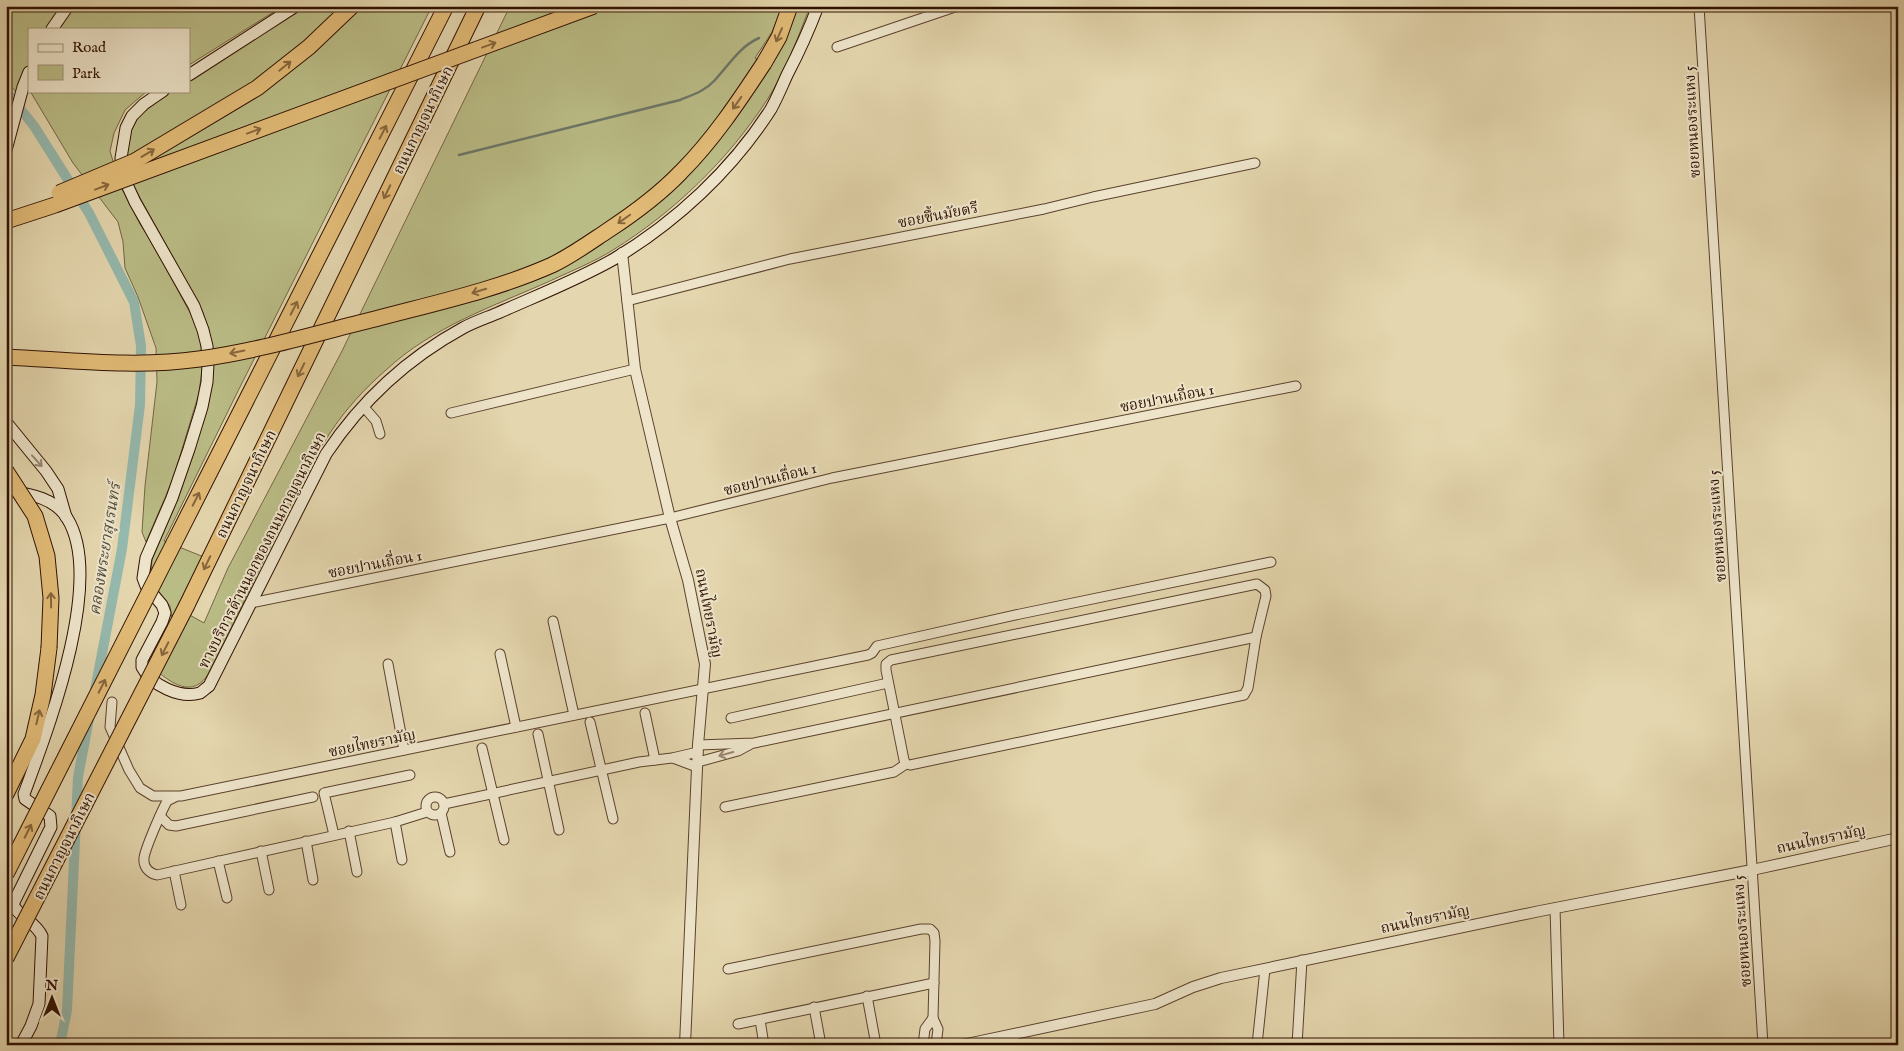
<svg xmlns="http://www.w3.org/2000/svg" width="1904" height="1051" font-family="'IM FELL English','Noto Serif Thai',serif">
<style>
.green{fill:#babc86;stroke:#746643}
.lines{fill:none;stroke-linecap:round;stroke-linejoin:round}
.stream{stroke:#6c7668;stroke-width:2.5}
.canal{stroke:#95b9ae;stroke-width:10}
.minor-casing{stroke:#5c422c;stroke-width:11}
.tertiary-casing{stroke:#5c422c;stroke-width:12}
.secondary-casing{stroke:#2f1100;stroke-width:13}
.motorway-casing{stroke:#2f1100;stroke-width:17}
.minor{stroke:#ede4ca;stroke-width:9}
.tertiary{stroke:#ede4ca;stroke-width:10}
.secondary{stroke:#ede4ca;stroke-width:11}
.motorway{stroke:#e2bb77;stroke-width:15}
.motorway-bridge-casing{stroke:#2f1100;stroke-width:17;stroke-linecap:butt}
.motorway-bridge{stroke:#e2bb77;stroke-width:15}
.oneway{stroke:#88663c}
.oneway2{stroke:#98856f}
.labels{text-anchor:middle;stroke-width:4;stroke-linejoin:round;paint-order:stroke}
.street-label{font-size:15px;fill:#2f1100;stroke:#ede4ca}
.water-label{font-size:16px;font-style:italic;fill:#534c3d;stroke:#ede4ca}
</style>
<rect width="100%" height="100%" fill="#e4d6ae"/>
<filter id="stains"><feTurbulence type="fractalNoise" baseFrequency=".004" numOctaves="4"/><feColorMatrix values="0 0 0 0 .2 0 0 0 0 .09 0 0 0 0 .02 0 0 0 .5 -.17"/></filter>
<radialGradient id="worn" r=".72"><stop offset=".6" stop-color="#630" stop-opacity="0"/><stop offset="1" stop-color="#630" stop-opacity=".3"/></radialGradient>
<g class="green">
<polygon points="6,6 283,6 189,65 189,29 29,29 29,91 21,98 6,80"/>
<path d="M307 6H432L239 389 164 541 204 557 179 609 204 623 228 568 342 351 510 6H783L772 32 755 58 770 66 797 6H810C798 38 785 72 767 100 728 160 674 212 613 250 594 262 571 271 550 281 494 306 432 327 386 370 365 388 345 410 330 433 307 467 291 505 273 541 251 586 230 632 207 676 189 701 166 678 149 665L172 619 170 606 150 581 152 560 177 501 207 406 212 351 209 330 202 310 133 185 125 154 132 126 141 114 172 91H189V81Z"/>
<polygon points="30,91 147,91 125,110 114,133 110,151 120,185 140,224 150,239 194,320 201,340 202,369 199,393 173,479 146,542 142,532 145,486 157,382 156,348 138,297 125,268 123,242 118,222 73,163"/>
</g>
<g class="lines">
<path class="stream" d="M459 155 680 100C692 95 705 91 714 81 729 65 739 47 759 38"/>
<g class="canal">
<polyline points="6,91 34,126 89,213 134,302 141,346 140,405 122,549 95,690"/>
<polyline points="60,1045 67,1010 78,777 89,719"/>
</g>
<g class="minor-casing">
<g id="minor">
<polyline points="1699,6 1763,1045"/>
<polyline points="837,47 958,6"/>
<polyline points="627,301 790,259 1044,209 1093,197 1255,163"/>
<polyline points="363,406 376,421 380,434"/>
<polyline points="451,413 635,369"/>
<polygon points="1257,584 1265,590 1266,596 1256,637 1248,688 1244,695 910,765 906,764 904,760 886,670 886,664 891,660"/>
<polyline points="251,603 670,518 832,478 1296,386"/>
<polyline points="553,621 574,715"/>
<polyline points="500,654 516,727"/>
<polyline points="388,664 404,750"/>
<polyline points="112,702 110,727 129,770 140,788 153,796 181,796 868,655 872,653 877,646 1020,614 1271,562"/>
<polyline points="645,713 655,760"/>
<polyline points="731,718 888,683"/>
<polyline points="590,722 613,819"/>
<polyline points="538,734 559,830"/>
<polyline points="698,745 754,743 1256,637"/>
<polyline points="482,748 504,840"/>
<polyline points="673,758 697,767"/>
<polyline points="698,762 738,751 751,744"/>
<circle cx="435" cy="806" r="9"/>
<path d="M175 797 167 801 165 805C160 815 145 849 144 858 143 867 149 873 157 875L395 822 427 812"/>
<polyline points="444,804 639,762 672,758 698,752"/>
<polyline points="725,807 894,772 906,764"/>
<polyline points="441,813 450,852"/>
<polyline points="160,816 169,825 176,826 313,797"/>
<polyline points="395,822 402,860"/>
<polyline points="349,831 357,872"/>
<polyline points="334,835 324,793 410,775"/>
<polyline points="306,841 313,880"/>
<polyline points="261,851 269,890"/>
<polyline points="218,861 227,898"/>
<polyline points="174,871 181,905"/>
<polyline points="1555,908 1559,1045"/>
<polyline points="728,969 921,929 930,929 934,933 935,941 933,1018 938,1029 936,1045"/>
<polyline points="867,996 876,1045"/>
<polyline points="814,1007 821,1045"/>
<polyline points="760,1020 764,1045"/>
<polyline points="738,1024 934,983"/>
<polyline points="923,1045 925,1029 933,1018"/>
<polyline points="1014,1045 1014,1035"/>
<polyline points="1257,1045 1265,969"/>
<polyline points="1297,1045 1302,960"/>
</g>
</g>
<g class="tertiary-casing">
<g id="tertiary">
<polyline points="622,253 635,369 670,518 688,580 705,664 698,745 685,1045"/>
<polyline points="962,1045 1155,1004 1193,987 1221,978 1540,911 1752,870 1898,838"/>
</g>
</g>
<g class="secondary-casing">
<g id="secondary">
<polyline points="52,29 68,6"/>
<polyline points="189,75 296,6"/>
<path d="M163 91 144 104 132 116 126 128 121 158 122 174 135 202 194 306 203 330 207 346 208 364 207 382 202 407 189 449 172 498 146 558 143 578 146 586 162 605 165 613 162 622 142 660V667C151 685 180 699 200 693 203 691 206 688 209 686L326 454C362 400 406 359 463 328 474 322 486 318 498 313 536 296 577 280 614 259 676 222 732 170 771 109 777 98 782 86 787 75 799 52 809 30 818 6"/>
<polyline points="6,150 23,87 29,72"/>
<polyline points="6,422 46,471 58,489 66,517"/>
<path d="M6 490C28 494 54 497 67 518 106 580 47 731 24 794L25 799 50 816 51 827 13 904C17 916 35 921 42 936L39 1004 31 1026 21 1045"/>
</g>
</g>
<g class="motorway-casing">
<g id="motorway">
<polyline points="764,63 779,37 790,6"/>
<polyline points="174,543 446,6"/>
<polyline points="187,605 478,6"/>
<polyline points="6,794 33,739 43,695 49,648"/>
</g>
</g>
<use href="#minor" class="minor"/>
<use href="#tertiary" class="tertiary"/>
<use href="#secondary" class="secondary"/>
<use href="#motorway" class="motorway"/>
<g class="motorway-bridge-casing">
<g id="motorway-bridge">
<polyline points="59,193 135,161 257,88 309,47 352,6"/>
<polyline points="6,221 55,205 594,6"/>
<path d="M6 357C70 360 136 368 199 359 259 351 317 333 375 319 435 303 496 290 552 265 571 256 589 243 607 231 633 214 659 195 681 172 713 140 739 101 764 63"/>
<polyline points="6,471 35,516 47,556 51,598 49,648"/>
<polyline points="6,874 174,543"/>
<polyline points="6,958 187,605"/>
</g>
</g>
<use href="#motorway-bridge" class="motorway-bridge"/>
</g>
<defs><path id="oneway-shaft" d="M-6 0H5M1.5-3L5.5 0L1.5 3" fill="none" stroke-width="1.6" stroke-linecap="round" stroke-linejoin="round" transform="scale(1.25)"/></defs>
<g class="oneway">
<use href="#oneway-shaft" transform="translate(779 35) rotate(114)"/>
<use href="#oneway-shaft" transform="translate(489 45) rotate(-20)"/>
<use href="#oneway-shaft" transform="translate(285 66) rotate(-39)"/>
<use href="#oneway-shaft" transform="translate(737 103) rotate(125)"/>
<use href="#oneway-shaft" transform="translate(254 131) rotate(-20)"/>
<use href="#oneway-shaft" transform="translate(383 132) rotate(-63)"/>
<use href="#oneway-shaft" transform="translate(148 153) rotate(-31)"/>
<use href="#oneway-shaft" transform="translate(102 187) rotate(-21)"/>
<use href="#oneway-shaft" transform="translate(387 192) rotate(116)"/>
<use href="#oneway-shaft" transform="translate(624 219) rotate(145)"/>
<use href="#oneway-shaft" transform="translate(479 291) rotate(163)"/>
<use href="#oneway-shaft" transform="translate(294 308) rotate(-63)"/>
<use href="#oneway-shaft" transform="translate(237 352) rotate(169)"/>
<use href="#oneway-shaft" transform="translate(301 370) rotate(116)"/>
<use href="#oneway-shaft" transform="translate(196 499) rotate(-63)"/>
<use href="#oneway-shaft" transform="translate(207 563) rotate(116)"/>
<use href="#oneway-shaft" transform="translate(51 600) rotate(-91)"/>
<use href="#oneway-shaft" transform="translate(165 649) rotate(117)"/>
<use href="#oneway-shaft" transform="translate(102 686) rotate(-63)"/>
<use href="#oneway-shaft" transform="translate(38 717) rotate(-77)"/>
<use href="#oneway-shaft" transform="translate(28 831) rotate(-63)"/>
</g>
<g class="oneway2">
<use href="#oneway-shaft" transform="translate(37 461) rotate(48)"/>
<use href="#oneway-shaft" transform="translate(726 754) rotate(165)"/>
</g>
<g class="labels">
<g class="street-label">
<text transform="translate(423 120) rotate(-64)" y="5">ถนนกาญจนาภิเษก</text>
<text transform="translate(1692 122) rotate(-93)" y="5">ซอยหนองระแหง 5</text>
<text transform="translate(938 215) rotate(-11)" y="5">ซอยชื้นมัยตรี</text>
<text transform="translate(1167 398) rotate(-11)" y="5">ซอยปานเถื่อน 1</text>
<text transform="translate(770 479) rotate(-14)" y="5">ซอยปานเถื่อน 1</text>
<text transform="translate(246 484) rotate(-64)" y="5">ถนนกาญจนาภิเษก</text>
<text transform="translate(1717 526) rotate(-94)" y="5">ซอยหนองระแหง 5</text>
<text transform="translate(262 550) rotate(-63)" y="5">ทางบริการด้านนอกของถนนกาญจนาภิเษก</text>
<text transform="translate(375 564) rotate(-11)" y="5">ซอยปานเถื่อน 1</text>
<text transform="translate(709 613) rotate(79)" y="5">ถนนไทยรามัญ</text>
<text transform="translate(372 743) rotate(-12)" y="5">ซอยไทยรามัญ</text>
<text transform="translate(1821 839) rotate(-12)" y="5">ถนนไทยรามัญ</text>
<text transform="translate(64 846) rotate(-63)" y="5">ถนนกาญจนาภิเษก</text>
<text transform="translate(1425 919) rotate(-12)" y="5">ถนนไทยรามัญ</text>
<text transform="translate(1742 931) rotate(-94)" y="5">ซอยหนองระแหง 5</text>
</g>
<g class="water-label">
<text transform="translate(104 549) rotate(-81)" y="6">คลองพระยาสุเรนทร์</text>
</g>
</g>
<rect width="1904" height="1051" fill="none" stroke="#e4d6ae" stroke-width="25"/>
<rect x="8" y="8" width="1889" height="1036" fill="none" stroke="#2f1100" stroke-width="2.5"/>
<rect x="12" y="12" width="1879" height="1026" fill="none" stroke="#2f1100"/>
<rect x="28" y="28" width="162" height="65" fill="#ede4ca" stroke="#a19079"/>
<rect x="38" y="44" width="25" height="8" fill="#ede4ca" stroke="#a19079"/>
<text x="72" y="52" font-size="15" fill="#2f1100">Road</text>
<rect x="38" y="65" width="25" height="15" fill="#babc86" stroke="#a19079"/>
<text x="72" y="78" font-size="15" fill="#2f1100">Park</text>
<g transform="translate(52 998)" stroke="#ede4ca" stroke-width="4" paint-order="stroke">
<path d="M0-4L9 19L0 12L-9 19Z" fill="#2f1100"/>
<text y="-8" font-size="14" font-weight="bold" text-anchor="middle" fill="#2f1100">N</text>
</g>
<rect width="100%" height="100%" filter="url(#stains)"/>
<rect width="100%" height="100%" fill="url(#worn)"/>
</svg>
